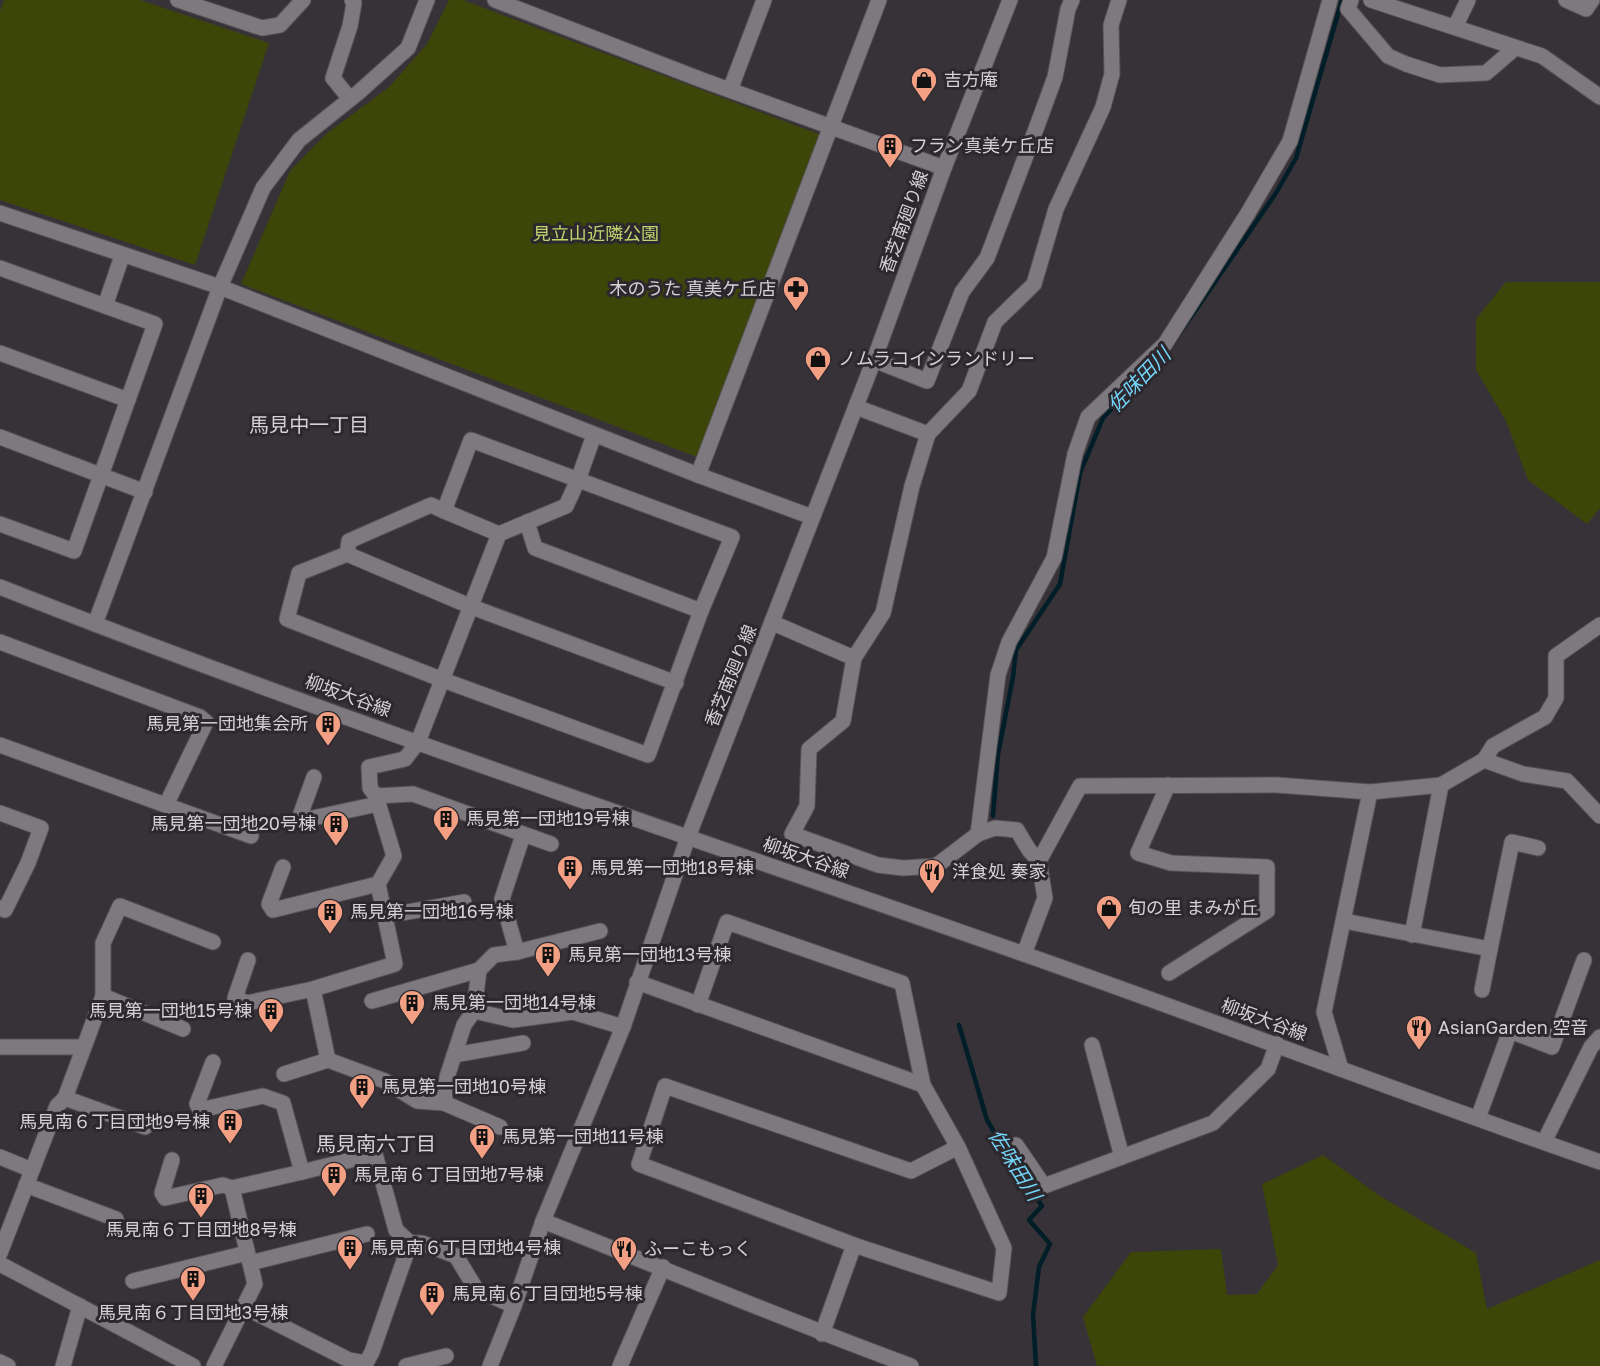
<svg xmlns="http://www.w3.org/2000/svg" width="1600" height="1366" font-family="'Golos Text','Noto Sans JP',sans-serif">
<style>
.green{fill:#3c4608}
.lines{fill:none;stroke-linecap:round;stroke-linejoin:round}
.stream{stroke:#001e28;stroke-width:4.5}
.minor-casing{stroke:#555155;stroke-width:17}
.minor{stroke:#7d797f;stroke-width:15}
.labels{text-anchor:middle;stroke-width:6;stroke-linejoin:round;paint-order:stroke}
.poi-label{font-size:18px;fill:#d4d1d4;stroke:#2c282d;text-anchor:start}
.street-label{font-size:18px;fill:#d4d1d4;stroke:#2c282d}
.park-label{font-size:18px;fill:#bfd46e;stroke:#2c282d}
.water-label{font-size:20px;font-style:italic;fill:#72d4f7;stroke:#2c282d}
.neighbourhood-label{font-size:20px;fill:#d4d1d4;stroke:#2c282d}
</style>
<rect width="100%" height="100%" fill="#363237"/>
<g class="green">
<polygon points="4,0 140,0 269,43 195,265 0,200 0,11"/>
<polygon points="449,0 463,0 821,135 697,457 241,284 290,171 326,134 389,87 427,44"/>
<polygon points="1506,282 1600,282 1600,508 1587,524 1528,480 1506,421 1476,370 1476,319"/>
<polygon points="1323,1155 1380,1196 1476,1253 1487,1309 1600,1260 1600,1366 1097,1366 1083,1317 1131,1252 1221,1249 1227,1295 1257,1294 1278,1265 1262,1184"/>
</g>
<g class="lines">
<g class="stream">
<polyline points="1169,349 1276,193 1296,158 1342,0"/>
<polyline points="993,816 998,754 1013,677 1016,650 1060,584 1080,473 1103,418 1161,357"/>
<polyline points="959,1025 987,1120 1010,1159 1042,1206 1029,1220 1050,1244 1039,1267 1033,1315 1036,1366"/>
</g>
<g class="minor-casing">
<g id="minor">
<polyline points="178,0 262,28 280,25 303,0"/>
<polyline points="495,0 702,80 944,168"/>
<polyline points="1351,0 1348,9 1388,56 1406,64 1440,75 1486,73 1515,48"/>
<polyline points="1371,0 1542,56 1600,97"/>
<polyline points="1566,0 1586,9 1592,0"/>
<polyline points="1455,27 1468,0"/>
<polyline points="730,90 764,0"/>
<polyline points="350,99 333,78 350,26 354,3 352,0"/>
<polyline points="0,213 220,287 698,475 812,517"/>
<polyline points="0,268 155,324 74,551 0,524"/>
<polyline points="105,306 122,256"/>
<polyline points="0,353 128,400"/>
<polyline points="874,360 927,381 962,292 987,258 1033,137 1055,77 1068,9 1072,0"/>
<polyline points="856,407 928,434 969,391 995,322 1034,284 1056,209 1103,107 1112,74 1111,25 1119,0"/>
<polyline points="928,434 912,486 883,613 854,658 843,721 809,749 807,806 792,834 878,865 903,868 936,866 978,834 995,828 1017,830 1029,850 1039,861 1045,898 1024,954"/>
<polyline points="0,437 145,492"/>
<polygon points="471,440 732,537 701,611 648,755 443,680 287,619 299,573 347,554 349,541 431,505 444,511"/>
<polyline points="698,475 879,0"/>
<polyline points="444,511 499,534"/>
<polyline points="527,522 535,548 701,611"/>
<polyline points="347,554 472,607 676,683"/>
<path d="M0 587C336 720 680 833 1021 953 1215 1021 1406 1095 1600 1162"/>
<polyline points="773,623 854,658"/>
<polyline points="95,624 220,287 263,188 299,140 359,92 408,48 427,0"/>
<polyline points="0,642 200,717 206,722 166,805"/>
<polyline points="0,745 251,836"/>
<polyline points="1484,760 1523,774 1567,781 1600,816"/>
<polyline points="314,777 301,813 308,819 378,804"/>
<polyline points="1168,785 1138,853 1171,863 1267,867 1267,911 1169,973"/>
<polyline points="0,813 41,828 28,863 5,910 0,908"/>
<polyline points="978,834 998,675 1009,642 1054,558 1075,454 1088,417 1165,344 1248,213 1290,141 1330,0"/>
<polyline points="551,844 413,794 376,796 370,788 369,767 405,759 418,742 499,534 566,506 578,480 594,435"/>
<polyline points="1039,861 1080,786 1277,785 1370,792 1441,785 1484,760 1493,746 1545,717 1556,698 1556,656 1600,625"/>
<polyline points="283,867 269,904 273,910 378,884 394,856 376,796"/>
<polyline points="385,916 464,902"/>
<polyline points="1344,921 1490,949 1512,842 1538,848"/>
<polyline points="1412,935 1441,785"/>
<polyline points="517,952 502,899 523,835"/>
<polyline points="248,960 235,998 247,1003 313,989 395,964 378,884"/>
<polyline points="479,970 494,955 517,952 600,931"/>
<polyline points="637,982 923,1085"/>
<polyline points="313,989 328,1060 385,1081 417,1101 444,1103 447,1077 464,1025 474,1011 479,970 372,1001"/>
<polyline points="1482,990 1490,949"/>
<polyline points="103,996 183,1029"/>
<polyline points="698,1005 727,922 902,983 923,1085 958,1147 1004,1248 999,1293 854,1245 639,1164 665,1086 911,1171 958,1147"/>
<polyline points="474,1011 513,1020 573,1012 623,1027"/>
<polyline points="1092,1045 1122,1157"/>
<polyline points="0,1047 84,1047"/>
<polyline points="454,1055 523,1043"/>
<polyline points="213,1062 197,1104 200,1110 263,1096 283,1103 302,1172 232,1188 255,1284 214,1366"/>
<polyline points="1341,1069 1324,1012 1370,792"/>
<polyline points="284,1074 328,1060"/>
<polyline points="65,1098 145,1127"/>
<polyline points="444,1103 500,1127"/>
<polyline points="1478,1118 1510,1031 1552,1047 1584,960"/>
<polyline points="1544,1142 1591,1047 1600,1037"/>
<polyline points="1016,1145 1044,1186 1213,1123 1268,1069 1277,1044"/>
<polyline points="0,1157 32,1170"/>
<polyline points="172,1160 162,1193 165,1198 223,1185 232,1188"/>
<polyline points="26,1185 116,1219"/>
<path d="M543 1221C666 1269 787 1321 911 1366"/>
<polyline points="410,1243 422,1243 456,1256 476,1289 514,1306"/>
<polyline points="0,1253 57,1106 65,1098 103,996 103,943 120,906 213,942"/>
<polyline points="250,1263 367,1234"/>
<polyline points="0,1264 193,1366"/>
<polyline points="133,1281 247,1253"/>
<polyline points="244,1307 349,1360 366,1363 372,1352 410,1243 396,1230 375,1154 302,1172"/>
<polyline points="822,1334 854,1245"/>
<polyline points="0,1362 8,1366"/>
<polyline points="63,1366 80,1306"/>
<polyline points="406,1366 446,1356"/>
<polyline points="490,1366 514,1306 543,1221 623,1027 688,837 874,360 944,168 1010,0"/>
<polyline points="620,1366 663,1267"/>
</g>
</g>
<use href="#minor" class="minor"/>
</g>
<defs>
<g id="shop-pin" transform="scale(1.35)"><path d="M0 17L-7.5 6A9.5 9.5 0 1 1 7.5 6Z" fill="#f39f83" stroke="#2c282d"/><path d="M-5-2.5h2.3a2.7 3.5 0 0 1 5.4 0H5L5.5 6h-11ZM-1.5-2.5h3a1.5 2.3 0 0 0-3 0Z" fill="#111"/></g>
<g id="building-pin" transform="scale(1.35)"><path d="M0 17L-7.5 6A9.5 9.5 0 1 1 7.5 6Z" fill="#f39f83" stroke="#2c282d"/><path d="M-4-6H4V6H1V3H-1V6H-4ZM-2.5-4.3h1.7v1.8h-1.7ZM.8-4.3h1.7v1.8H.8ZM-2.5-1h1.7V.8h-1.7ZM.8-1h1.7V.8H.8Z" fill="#111"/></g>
<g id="pharmacy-pin" transform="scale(1.35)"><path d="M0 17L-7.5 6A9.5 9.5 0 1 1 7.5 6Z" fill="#f39f83" stroke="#2c282d"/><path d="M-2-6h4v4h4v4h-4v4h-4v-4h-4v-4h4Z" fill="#111"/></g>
<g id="restaurant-pin" transform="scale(1.35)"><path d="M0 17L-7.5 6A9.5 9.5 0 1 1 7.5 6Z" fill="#f39f83" stroke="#2c282d"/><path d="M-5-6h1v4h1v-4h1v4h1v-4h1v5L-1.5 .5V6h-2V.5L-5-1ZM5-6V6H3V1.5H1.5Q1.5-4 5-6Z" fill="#111"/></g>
</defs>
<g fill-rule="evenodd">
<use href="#shop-pin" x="924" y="80"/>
<use href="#building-pin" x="890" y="146"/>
<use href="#pharmacy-pin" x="796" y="289"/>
<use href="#shop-pin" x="818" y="359"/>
<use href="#building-pin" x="328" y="724"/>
<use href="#building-pin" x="446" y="819"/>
<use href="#building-pin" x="336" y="824"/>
<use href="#building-pin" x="570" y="868"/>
<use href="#restaurant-pin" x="932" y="872"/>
<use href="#shop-pin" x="1109" y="908"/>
<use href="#building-pin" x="330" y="912"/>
<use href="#building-pin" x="548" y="955"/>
<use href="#building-pin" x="412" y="1003"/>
<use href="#building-pin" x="271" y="1011"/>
<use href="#restaurant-pin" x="1419" y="1028"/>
<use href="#building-pin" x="362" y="1087"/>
<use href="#building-pin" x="230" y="1122"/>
<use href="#building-pin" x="482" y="1137"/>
<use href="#building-pin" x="334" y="1175"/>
<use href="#building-pin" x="201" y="1196"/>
<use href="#building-pin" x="350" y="1248"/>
<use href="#restaurant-pin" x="624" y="1249"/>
<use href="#building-pin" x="193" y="1279"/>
<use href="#building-pin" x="432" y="1294"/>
</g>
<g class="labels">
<g class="poi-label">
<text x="944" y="86">吉方庵</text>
<text x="910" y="152">フラン真美ケ丘店</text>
<text x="776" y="295" text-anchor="end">木のうた 真美ケ丘店</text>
<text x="838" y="365">ノムラコインランドリー</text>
<text x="308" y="730" text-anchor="end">馬見第一団地集会所</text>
<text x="466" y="825">馬見第一団地19号棟</text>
<text x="316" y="830" text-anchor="end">馬見第一団地20号棟</text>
<text x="590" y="874">馬見第一団地18号棟</text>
<text x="952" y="878">洋食処 奏家</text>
<text x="1128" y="914">旬の里 まみが丘</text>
<text x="350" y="918">馬見第一団地16号棟</text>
<text x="568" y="961">馬見第一団地13号棟</text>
<text x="432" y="1009">馬見第一団地14号棟</text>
<text x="252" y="1017" text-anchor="end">馬見第一団地15号棟</text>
<text x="1438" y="1034">AsianGarden 空音</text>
<text x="382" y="1093">馬見第一団地10号棟</text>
<text x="210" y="1128" text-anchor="end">馬見南６丁目団地9号棟</text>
<text x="502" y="1143">馬見第一団地11号棟</text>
<text x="354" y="1181">馬見南６丁目団地7号棟</text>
<text x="201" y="1236" text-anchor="middle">馬見南６丁目団地8号棟</text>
<text x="370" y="1254">馬見南６丁目団地4号棟</text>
<text x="644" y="1255">ふーこもっく</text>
<text x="452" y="1300">馬見南６丁目団地5号棟</text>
<text x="193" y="1319" text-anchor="middle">馬見南６丁目団地3号棟</text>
</g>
<g class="street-label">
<text transform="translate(904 222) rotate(-70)" y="6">香芝南廻り線</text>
<text transform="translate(731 676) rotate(-68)" y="6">香芝南廻り線</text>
<text transform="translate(348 696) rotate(20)" y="6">柳坂大谷線</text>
<text transform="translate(806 858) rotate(19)" y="6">柳坂大谷線</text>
<text transform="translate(1264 1020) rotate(20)" y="6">柳坂大谷線</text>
</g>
<g class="park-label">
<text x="596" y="240">見立山近隣公園</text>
</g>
<g class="water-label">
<text transform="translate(1139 380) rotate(-46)" y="7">佐味田川</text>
<text transform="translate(1015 1165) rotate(58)" y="7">佐味田川</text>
</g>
<g class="neighbourhood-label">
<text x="309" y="432">馬見中一丁目</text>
<text x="376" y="1151">馬見南六丁目</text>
</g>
</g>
</svg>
